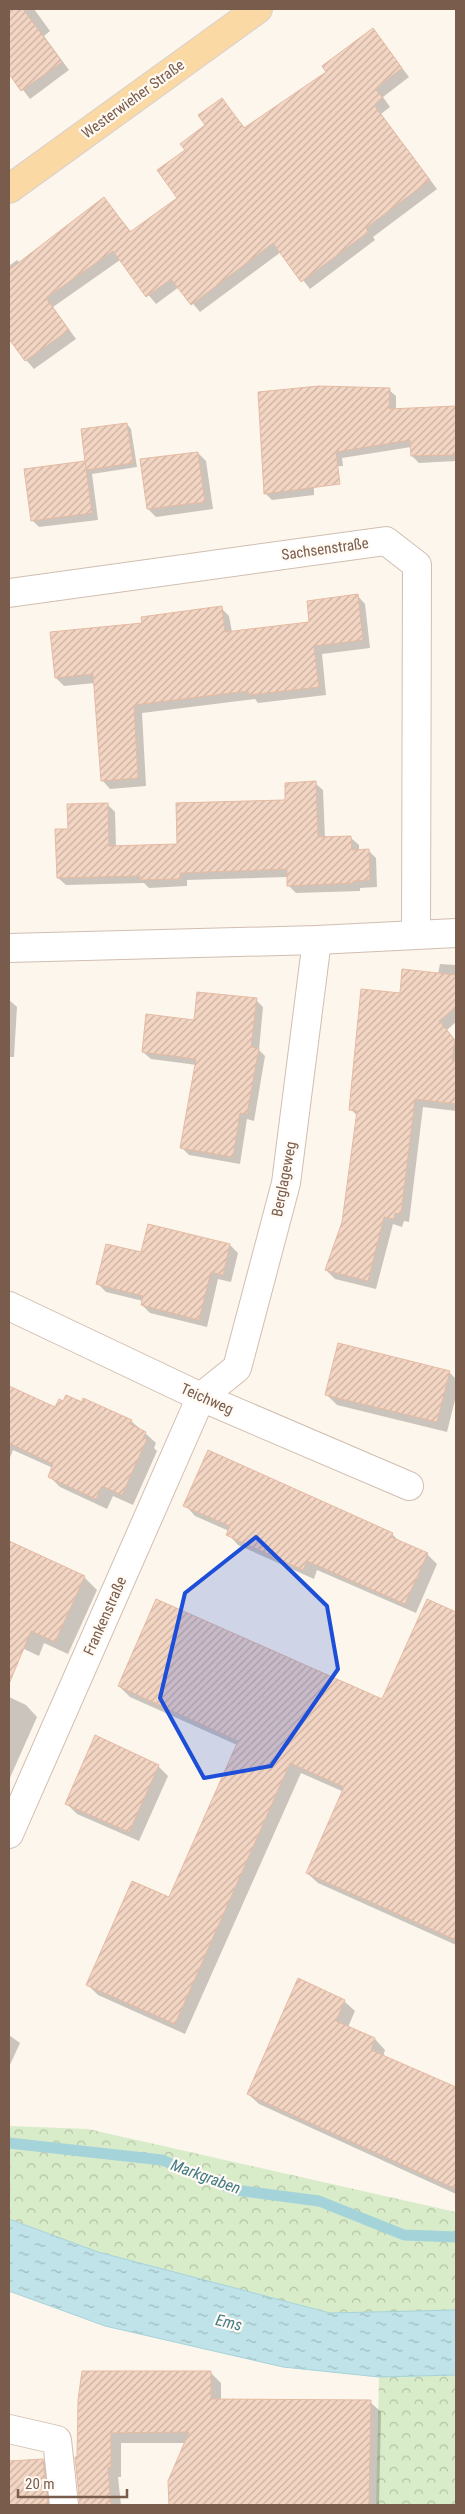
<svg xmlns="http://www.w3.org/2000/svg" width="465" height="2514" font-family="'Roboto Condensed',sans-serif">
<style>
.park{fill:url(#park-crowns)}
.water{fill:url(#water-ripples);stroke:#a5d3da}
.shadow{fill:#0003}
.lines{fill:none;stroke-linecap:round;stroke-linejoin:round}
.stream{stroke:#a5d3da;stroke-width:11}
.building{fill:url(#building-hatch);stroke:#e6bba3}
.minor-casing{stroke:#d1beb0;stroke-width:30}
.major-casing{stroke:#dad1cd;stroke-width:30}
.minor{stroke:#fff;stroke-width:28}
.major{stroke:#fbd9a5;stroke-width:28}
.marked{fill:#1d4ed8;fill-opacity:0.2;stroke:#1d4ed8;stroke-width:4;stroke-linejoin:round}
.labels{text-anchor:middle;stroke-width:4.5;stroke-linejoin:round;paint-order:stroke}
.street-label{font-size:15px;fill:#7a5c4d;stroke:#fffaf3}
.water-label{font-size:16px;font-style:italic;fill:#437c86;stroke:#fffaf3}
</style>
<defs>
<pattern id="park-crowns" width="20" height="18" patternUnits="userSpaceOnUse" patternTransform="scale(1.25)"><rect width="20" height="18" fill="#d8ecc9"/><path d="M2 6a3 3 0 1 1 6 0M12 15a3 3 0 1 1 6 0" fill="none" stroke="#b4c2a5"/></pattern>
<pattern id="water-ripples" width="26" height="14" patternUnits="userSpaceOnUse" patternTransform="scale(1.25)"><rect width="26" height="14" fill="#bfe3e8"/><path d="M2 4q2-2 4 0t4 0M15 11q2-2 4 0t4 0" fill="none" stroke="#a0bbbe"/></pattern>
<pattern id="building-hatch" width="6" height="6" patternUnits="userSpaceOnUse" patternTransform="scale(1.25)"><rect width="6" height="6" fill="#f3d5c3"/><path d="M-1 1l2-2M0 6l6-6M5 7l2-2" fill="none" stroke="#cab0a1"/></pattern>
</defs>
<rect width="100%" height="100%" fill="#fdf6ec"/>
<g class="park">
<polygon points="9,2126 88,2129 456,2212 456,2310 330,2313 98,2252 9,2219"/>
<polygon points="456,2375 456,2505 376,2505 379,2377"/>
</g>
<polygon class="water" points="9,2219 98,2252 330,2313 456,2310 456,2375 379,2377 283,2367 105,2326 9,2291"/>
<g class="shadow">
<polygon points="9,9 34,9 50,31 44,36 69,70 30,99 9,72"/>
<polygon points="373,30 409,77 383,97 390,107 381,114 437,189 373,237 375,240 310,289 281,252 200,312 179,287 156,304 120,260 53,307 76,339 34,369 26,360 9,337 9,266 17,260 20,263 104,198 132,233 179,198 187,150 207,126 222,99 245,128 328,72"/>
<polygon points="389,390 396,396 396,410 456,407 456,461 419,463 412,456 411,447 342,458 343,466 314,467 314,495 272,500 266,494"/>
<polygon points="127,424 131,429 137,467 92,474 98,520 39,527 32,520 85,462"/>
<polygon points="198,453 206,461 213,509 156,517 148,509"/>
<polygon points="357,595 365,604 370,648 322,654 326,695 258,703 255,699 142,713 146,786 110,789 102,780 95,683 64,686 56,678 144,624 221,608 229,616 232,632 311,623"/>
<polygon points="315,783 323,790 325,838 351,838 359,845 359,851 369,851 376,858 377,887 360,888 360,891 296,893 288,885 288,877 187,880 187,886 149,888 144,883 66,885 58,878 69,830 107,804 115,812 116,847 178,845 287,801"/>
<polygon points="440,964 456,965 456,1022 447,1030 456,1041 456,1111 423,1107 409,1222 404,1221 402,1227 393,1224 376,1289 335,1279 326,1270 343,1222 357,1116 351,1109 401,994 438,974"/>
<polygon points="9,1000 17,1007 14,1057 9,1057"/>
<polygon points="256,1000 263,1007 259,1050 265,1056 254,1121 247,1119 240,1164 189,1155 182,1148 197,1065 151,1059 143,1052 195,1021"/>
<polygon points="149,1225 230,1245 238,1253 231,1282 218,1279 207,1327 150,1313 142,1305 143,1301 106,1292 98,1284 142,1254"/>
<polygon points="449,1372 456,1379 456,1396 447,1432 337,1405 327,1395"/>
<polygon points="9,1387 56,1409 131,1421 145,1433 156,1443 154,1448 157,1451 133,1505 113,1496 107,1509 60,1487 49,1476 53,1468 13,1450 9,1460"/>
<polygon points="185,1505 392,1534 401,1543 427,1554 437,1564 416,1613 317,1570 314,1579 238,1545 228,1534 229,1531 195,1516"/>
<polygon points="9,1542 84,1577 97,1590 68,1654 44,1643 39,1656 9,1642"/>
<polygon points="427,1600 456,1613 456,1945 318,1883 307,1873 344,1792 301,1773 185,2034 98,1995 87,1984 169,1898 237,1745 130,1697 119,1686 383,1701"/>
<polygon points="9,1697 26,1705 37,1717 9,1780"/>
<polygon points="158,1766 168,1776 139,1841 77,1814 67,1804"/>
<polygon points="344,2001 355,2011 348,2027 375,2039 385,2050 383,2057 456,2089 456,2194 259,2104 248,2094"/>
<polygon points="9,2035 20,2043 9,2067"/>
<polygon points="210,2372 221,2383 221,2400 370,2402 381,2412 379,2505 170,2505 170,2481 186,2443 121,2443 121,2477 118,2477 121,2505 82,2505 76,2458 79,2458 79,2400"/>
<polygon points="43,2460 54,2471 57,2505 9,2505 9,2462"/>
</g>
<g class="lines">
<polyline class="stream" points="9,2143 162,2160 235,2190 319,2201 404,2235 456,2237"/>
</g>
<g class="building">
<polygon points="9,9 23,9 62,62 21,91 9,74"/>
<polygon points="373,28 402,68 375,89 383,98 374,105 430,180 366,228 368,232 301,282 273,243 191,305 171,279 146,297 113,251 46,298 69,330 25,361 9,339 9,270 104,197 130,232 177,198 157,170 185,150 180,144 205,125 198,115 222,98 244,128 326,72 322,66"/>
<polygon points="319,386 390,388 389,409 456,406 456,455 411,456 410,440 336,452 340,484 264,494 258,392"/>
<polygon points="127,423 133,463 86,470 81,429"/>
<polygon points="198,452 205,502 147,509 140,459"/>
<polygon points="85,461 92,513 31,521 24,469"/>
<polygon points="358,594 363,640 314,646 319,687 249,695 248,691 134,705 138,778 101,781 93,674 55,678 50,632 142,623 141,617 222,606 225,632 309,622 307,601"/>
<polygon points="316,781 318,837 351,836 352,850 369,849 370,880 353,881 353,883 287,886 287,869 180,873 180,879 140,880 140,876 57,878 55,829 68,829 67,804 108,803 109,846 177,844 176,803 285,800 285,783"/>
<polygon points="402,969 456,975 456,1007 439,1021 455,1040 452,1060 456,1061 456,1104 415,1099 401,1214 395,1213 394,1219 384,1217 368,1281 325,1270 342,1222 357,1111 349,1110 361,989 400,993"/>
<polygon points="197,992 257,998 251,1047 259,1048 247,1114 240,1113 233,1157 180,1148 196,1059 142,1052 146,1014 194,1020"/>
<polygon points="148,1224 230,1244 223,1275 211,1272 199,1320 141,1305 143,1296 96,1284 106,1244 141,1252"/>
<polygon points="338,1343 450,1371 437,1422 325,1395"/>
<polygon points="9,1386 55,1407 59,1399 63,1401 66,1395 82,1402 83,1398 132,1420 130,1424 146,1432 143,1438 147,1439 122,1495 102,1486 96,1499 48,1477 53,1464 9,1443"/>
<polygon points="208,1450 393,1533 391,1537 428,1553 405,1604 307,1561 303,1570 226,1535 230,1526 183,1506"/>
<polygon points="9,1541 85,1576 55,1642 31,1631 9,1684"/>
<polygon points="156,1599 382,1699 427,1599 456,1612 456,1940 306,1873 344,1787 290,1763 175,2024 86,1985 132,1881 169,1897 238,1741 118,1686"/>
<polygon points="95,1735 159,1765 129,1832 65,1804"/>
<polygon points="298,1978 345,2000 336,2021 375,2038 371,2050 456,2087 456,2189 247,2094"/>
<polygon points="82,2371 211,2371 211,2399 371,2400 369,2505 169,2505 168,2481 189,2432 111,2433 111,2468 108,2467 111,2505 80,2505 75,2457 77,2457 78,2400"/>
<polygon points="43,2459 48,2504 9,2505 9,2461"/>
</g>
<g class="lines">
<g class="minor-casing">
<g id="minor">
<polyline points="9,593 386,541 417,565 416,934"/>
<polyline points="9,948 317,940 456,933"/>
<polyline points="9,1306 201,1397 409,1486"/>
<polyline points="9,1834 201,1397 237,1368 286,1183 317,940"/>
<polyline points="9,2429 57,2440 64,2505"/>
</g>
</g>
<g class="major-casing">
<polyline id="major" points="9,189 258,9"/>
</g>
<use href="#minor" class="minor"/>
<use href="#major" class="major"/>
</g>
<path class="marked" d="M256 1537 327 1606 338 1669 271 1766 204 1778 160 1698 185 1593Z"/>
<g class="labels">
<g class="street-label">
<text transform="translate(133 99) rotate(-36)" y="5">Westerwieher Straße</text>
<text transform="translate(325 549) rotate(-8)" y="5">Sachsenstraße</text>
<text transform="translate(284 1179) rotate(-79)" y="5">Berglageweg</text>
<text transform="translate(207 1399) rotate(24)" y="5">Teichweg</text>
<text transform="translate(105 1616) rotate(-66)" y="5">Frankenstraße</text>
</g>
<g class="water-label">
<text transform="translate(206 2176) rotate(20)" y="6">Markgraben</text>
<text transform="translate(229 2322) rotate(13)" y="6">Ems</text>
</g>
</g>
<rect width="465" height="2514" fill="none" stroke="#7a5c4d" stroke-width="20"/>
<path d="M18 2489v8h109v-8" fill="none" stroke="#7a5c4d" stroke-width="2.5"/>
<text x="25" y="2489" font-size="15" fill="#7a5c4d" stroke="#fffaf3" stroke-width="4" paint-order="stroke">20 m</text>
</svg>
